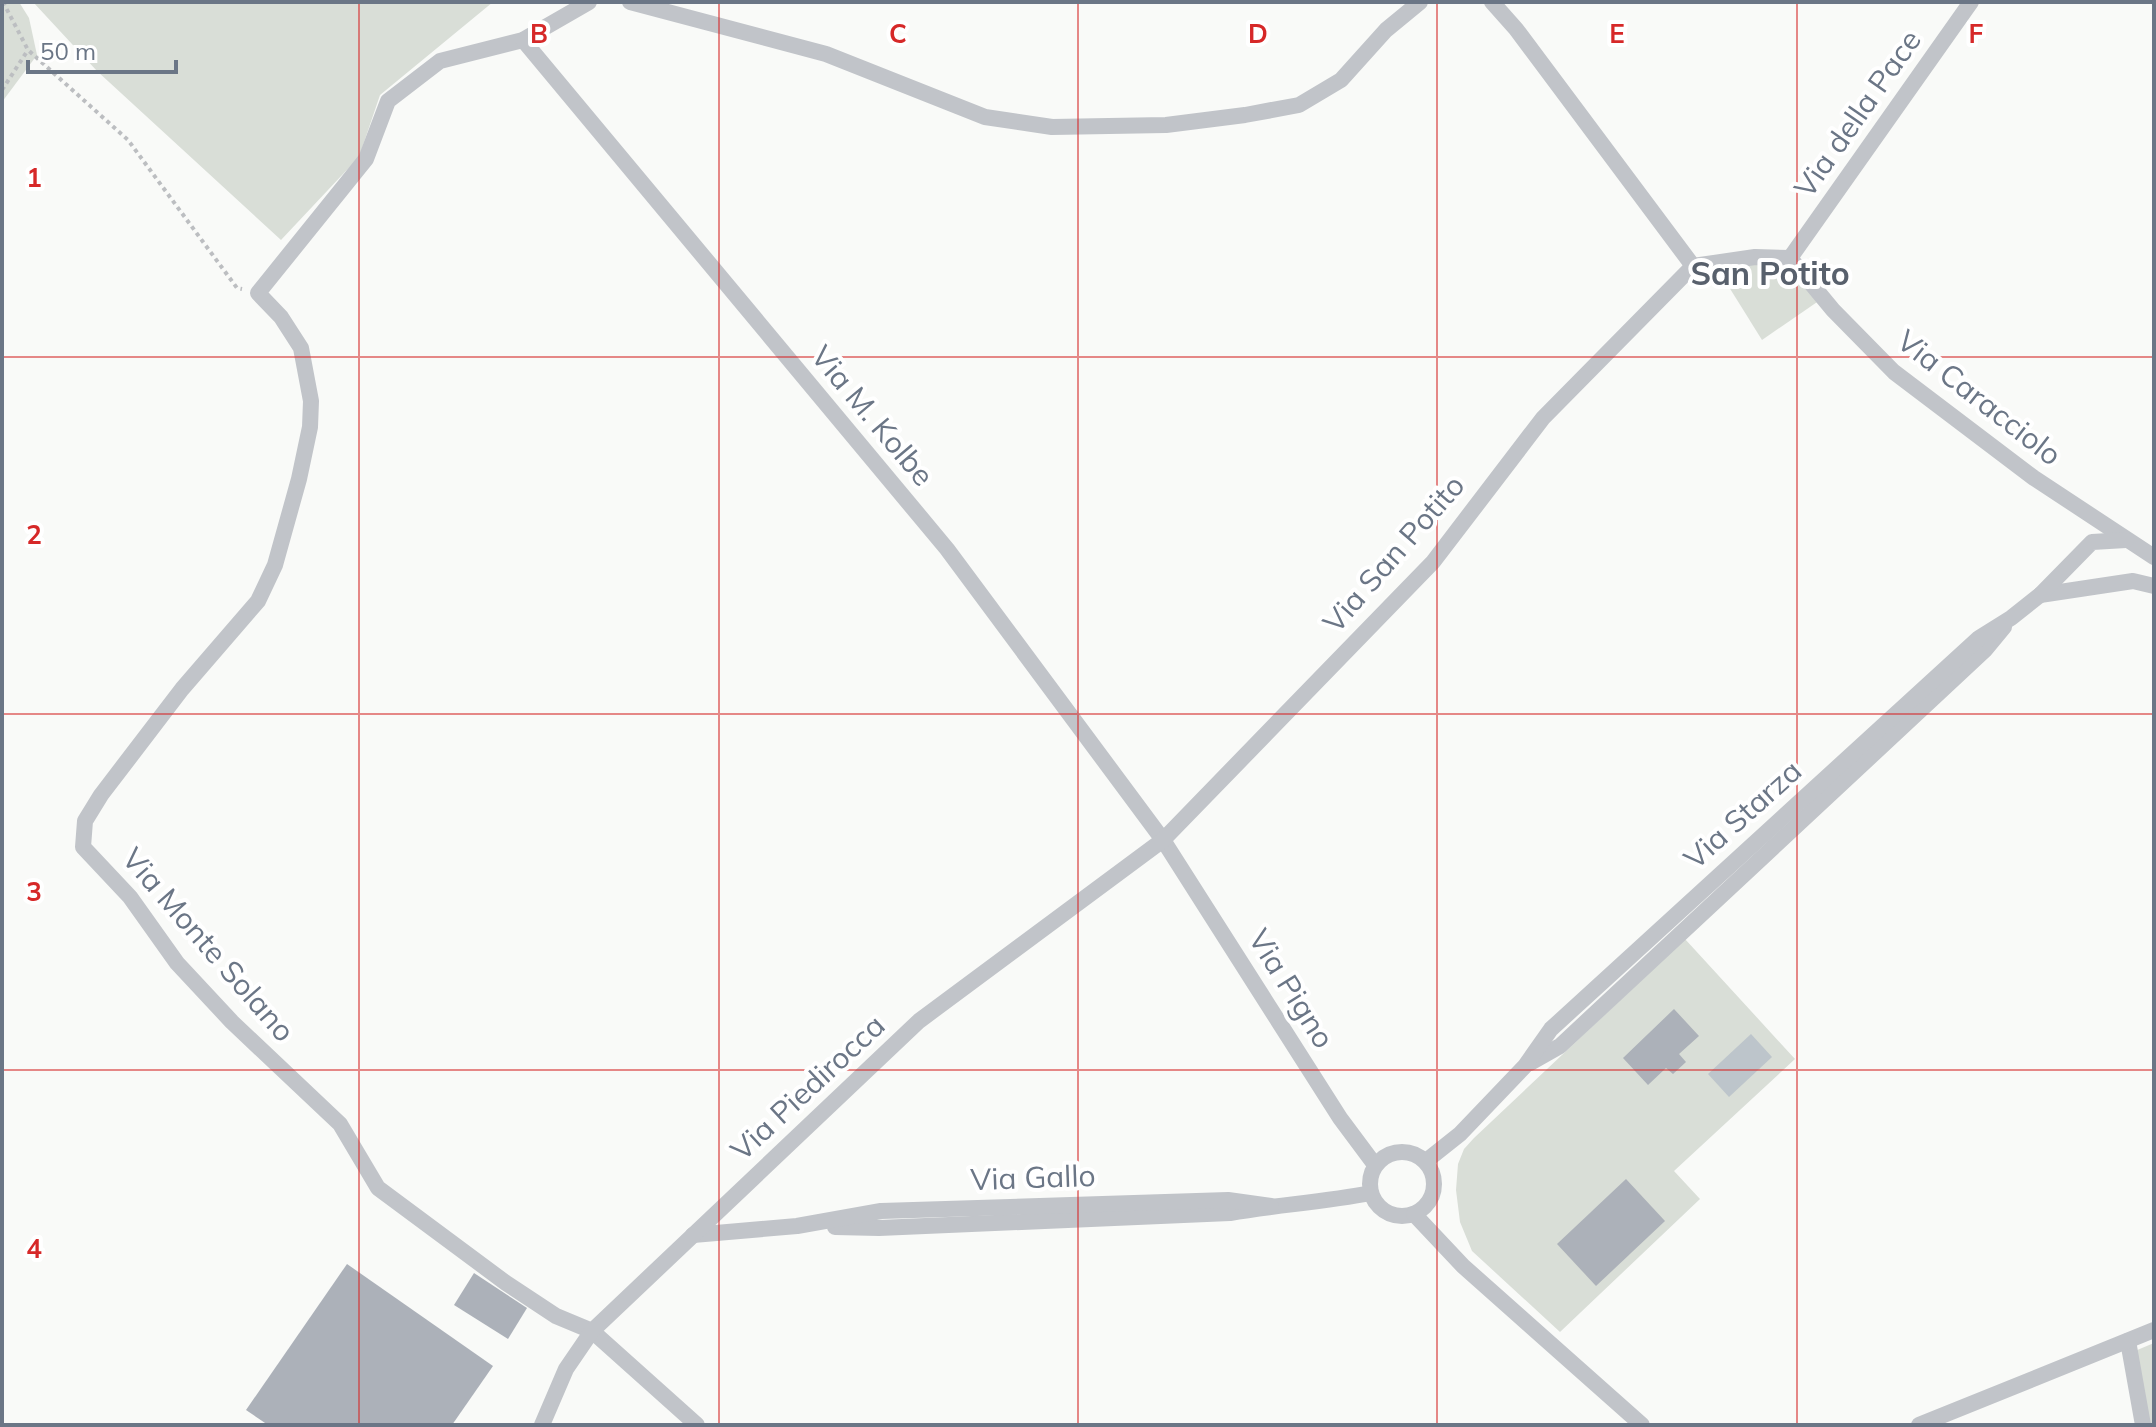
<svg xmlns="http://www.w3.org/2000/svg" width="2156" height="1427" font-family="Mulish,sans-serif">
<style>
.green{fill:#d9ded7}
.water{fill:#bdc5cb}
.building{fill:#acb1b9}
.lines{fill:none;stroke-linecap:round;stroke-linejoin:round}
.path{stroke:#bcbec1;stroke-width:4;stroke-dasharray:4 4;stroke-linecap:butt}
.street{stroke:#c1c4c9;stroke-width:16}
.grid{fill:none;stroke:#d62828;stroke-width:2;stroke-opacity:0.55}
.labels{text-anchor:middle;stroke-width:8;stroke-linejoin:round;paint-order:stroke}
.street-label{font-size:30px;fill:#6b7686;stroke:#fff}
.neighbourhood-label{font-size:32px;font-weight:bold;fill:#58606c;stroke:#fff}
.grid-label{font-size:26px;text-anchor:middle;font-weight:bold;fill:#d62828;stroke:#fff;stroke-width:8;stroke-linejoin:round;paint-order:stroke}
</style>
<rect width="100%" height="100%" fill="#f9faf8"/>
<g class="green">
<polygon points="2,2 19,2 29,18 37,55 2,102"/>
<polygon points="33,2 493,2 380,95 359,157 281,240 97,71"/>
<polygon points="1790,258 1823,298 1762,340 1714,263"/>
<polygon points="1685,939 1795,1059 1674,1171 1700,1199 1560,1332 1472,1251 1460,1222 1456,1190 1458,1164 1464,1149 1474,1138"/>
<polygon points="2154,1343 2154,1425 2143,1425 2130,1353"/>
</g>
<polygon class="water" points="1751,1034 1772,1057 1729,1097 1708,1074"/>
<g class="building">
<polygon points="1674,1009 1699,1036 1679,1054 1686,1062 1673,1074 1666,1068 1648,1085 1623,1058"/>
<polygon points="1626,1179 1665,1221 1596,1286 1557,1244"/>
<polygon points="347,1264 493,1366 452,1425 268,1425 246,1410"/>
<polygon points="474,1273 527,1308 508,1339 454,1305"/>
</g>
<g class="lines">
<g class="path">
<polyline points="3,2 28,50 128,140 237,288 242,289"/>
<polyline points="2,90 28,50"/>
</g>
<g class="street">
<polyline points="589,2 523,40 440,61 388,101 366,159 258,293 281,317 301,348 311,401 310,427 299,479 275,565 258,601 182,689 101,795 85,821 83,847 130,897 177,963 232,1022 340,1124 378,1188 506,1283 556,1316 592,1331 697,1425"/>
<polyline points="630,2 826,54 985,117 1052,127 1166,125 1245,115 1299,105 1341,80 1386,30 1420,2"/>
<polyline points="1492,2 1516,29 1693,266"/>
<polyline points="523,40 947,549 1163,840 1340,1118 1375,1165"/>
<polyline points="1790,258 1833,310 1894,372 2034,478 2154,557"/>
<polyline points="1790,258 1971,2"/>
<polyline points="2040,595 2133,581 2154,586"/>
<polyline points="1530,1063 1560,1046 1985,650 2004,627"/>
<circle cx="1402" cy="1184" r="32"/>
<polyline points="1426,1161 1460,1134 1525,1066 1551,1029 1979,638 2011,618 2040,595 2092,542 2126,540"/>
<polyline points="1414,1214 1463,1266 1642,1425"/>
<path d="M835 1227 879 1228 1230 1213C1277 1205 1324 1202 1371 1193"/>
<polyline points="693,1235 797,1226 881,1211 1228,1200 1271,1206"/>
<polyline points="2128,1341 2143,1425"/>
<polyline points="542,1425 566,1369 592,1331 919,1021 1163,840 1433,562 1543,418 1693,266 1755,257 1790,258"/>
<polyline points="1919,1425 2154,1330"/>
</g>
</g>
<path class="grid" d="M359 2V1425M719 2V1425M1078 2V1425M1437 2V1425M1797 2V1425M2 357H2154M2 714H2154M2 1070H2154"/>
<g class="labels">
<g class="street-label">
<text transform="translate(1858 114) rotate(-55)" y="10">Via della Pace</text>
<text transform="translate(1979 398) rotate(38)" y="10">Via Caracciolo</text>
<text transform="translate(872 416) rotate(50)" y="10">Via M. Kolbe</text>
<text transform="translate(1394 554) rotate(-49)" y="10">Via San Potito</text>
<text transform="translate(1743 815) rotate(-42)" y="10">Via Starza</text>
<text transform="translate(208 945) rotate(49)" y="10">Via Monte Solano</text>
<text transform="translate(1291 989) rotate(58)" y="10">Via Pigno</text>
<text transform="translate(808 1088) rotate(-43)" y="10">Via Piedirocca</text>
<text transform="translate(1033 1178) rotate(-2)" y="10">Via Gallo</text>
</g>
<g class="neighbourhood-label">
<text x="1770" y="285">San Potito</text>
</g>
</g>
<g class="grid-label">
<text x="539" y="43">B</text>
<text x="898" y="43">C</text>
<text x="1258" y="43">D</text>
<text x="1617" y="43">E</text>
<text x="1976" y="43">F</text>
<text x="34" y="187">1</text>
<text x="34" y="544">2</text>
<text x="34" y="901">3</text>
<text x="34" y="1258">4</text>
</g>
<rect width="2156" height="1427" fill="none" stroke="#6b7686" stroke-width="8"/>
<path d="M28 60v12h148v-12" fill="none" stroke="#6b7686" stroke-width="4"/>
<text x="40" y="60" font-size="24" fill="#6b7686" stroke="#ffffff" stroke-width="6" paint-order="stroke">50 m</text>
</svg>
